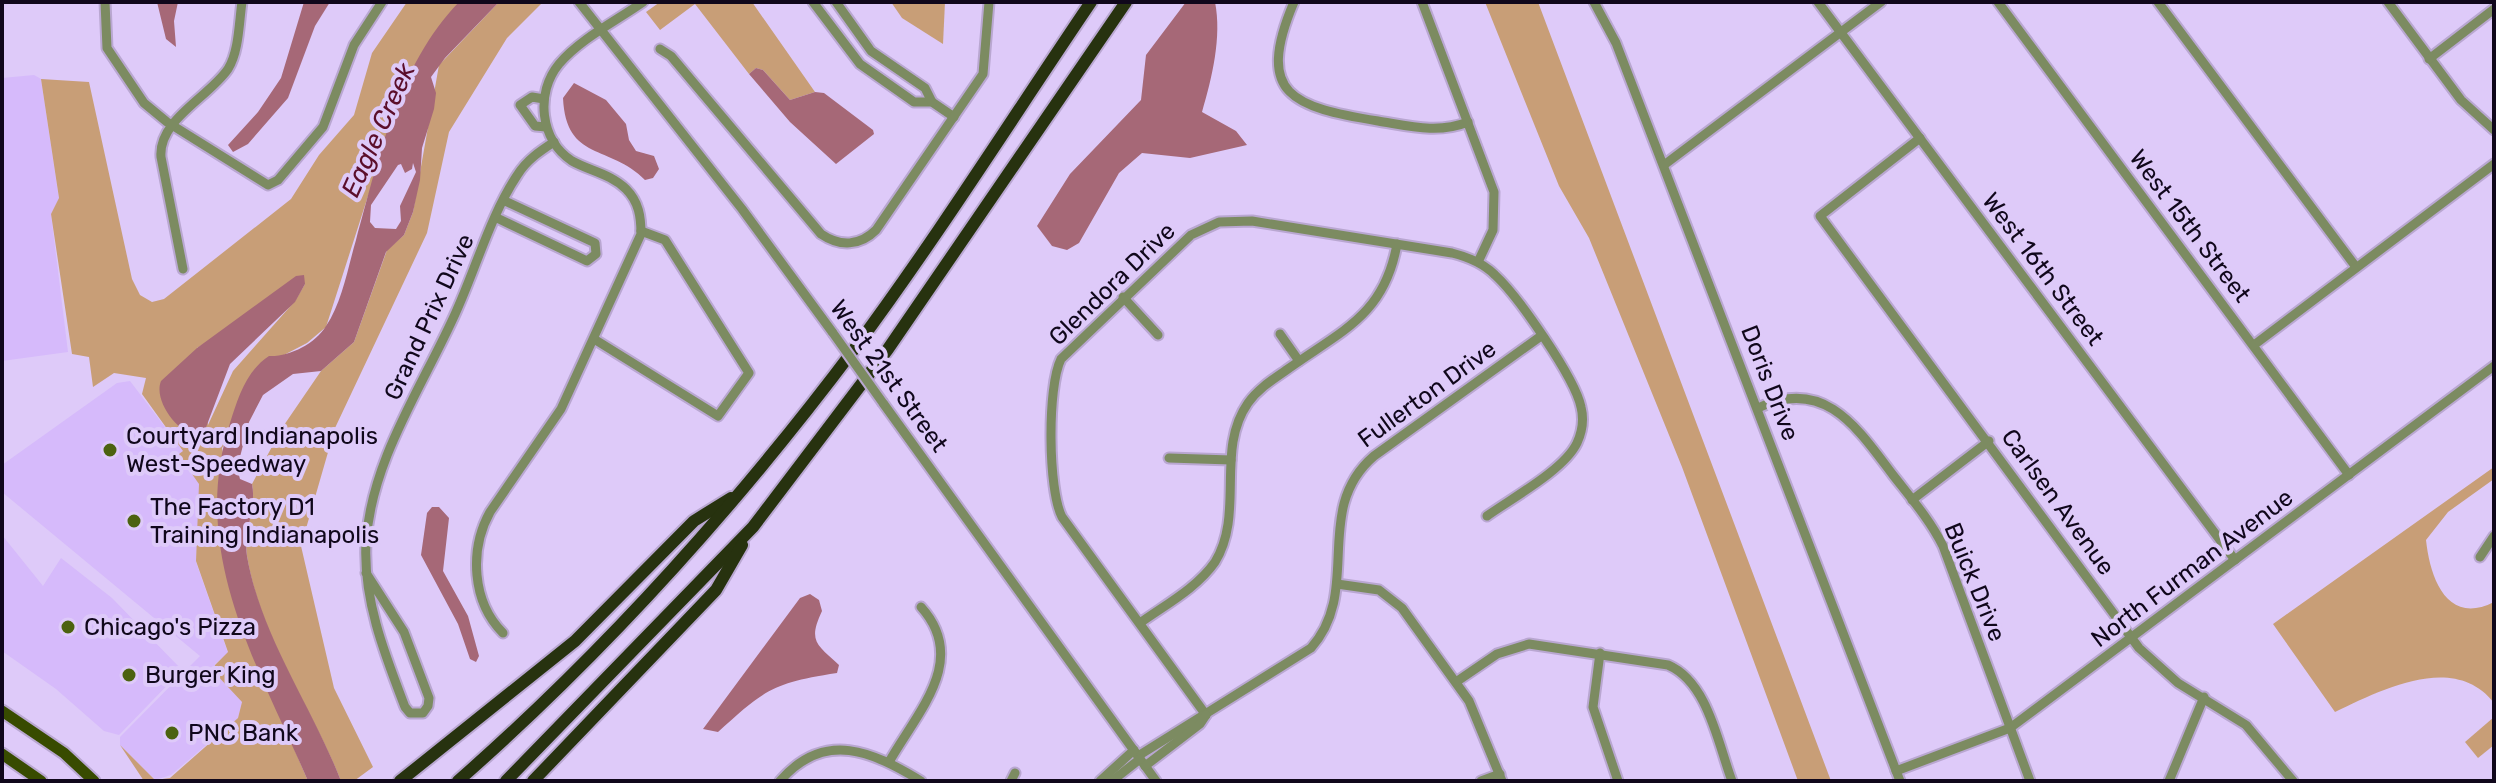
<svg xmlns="http://www.w3.org/2000/svg" width="2496" height="783" font-family="Rubik,sans-serif">
<style>
.built{fill:#d6bafb}
.green{fill:#c89e77;fill-rule:evenodd}
.water{fill:#a66877;fill-rule:evenodd}
.lines{fill:none;stroke-linecap:round;stroke-linejoin:round}
.minor-casing{stroke:#b9a7d1;stroke-width:13}
.major-casing{stroke:#b9a7d1;stroke-width:15}
.highway-casing{stroke:#b9a7d1;stroke-width:16}
.minor{stroke:#7c8b61;stroke-width:9}
.major{stroke:#384b00;stroke-width:11}
.highway{stroke:#27320f;stroke-width:12}
.minor-bridge-casing{stroke:#b9a7d1;stroke-width:13;stroke-linecap:butt}
.minor-bridge{stroke:#7c8b61;stroke-width:9}
.poi-dot{fill:#4c620f;stroke:#decaf9;stroke-width:3}
.labels{text-anchor:middle;stroke-width:8;stroke-linejoin:round;paint-order:stroke}
.street-label{font-size:24px;fill:#10071b;stroke:#decaf9}
.poi-label{font-size:24px;fill:#10071b;stroke:#decaf9;text-anchor:start}
.water-label{font-size:26px;font-style:italic;fill:#5b0e2b;stroke:#decaf9}
</style>
<rect width="100%" height="100%" fill="#decaf9"/>
<g class="built">
<polygon points="34,75 41,79 59,199 51,214 68,352 2,361 2,78"/>
<polygon points="130,381 184,452 164,466 167,469 177,465 187,467 200,484 196,562 228,653 215,664 214,672 242,702 238,718 171,775 155,780 120,745 120,737 200,656 2,492 2,465 117,383"/>
<polygon points="2,535 43,586 61,558 112,598 182,670 119,735 104,731 56,689 2,651"/>
</g>
<g class="green">
<path d="M407 2H459L368 196 326 327 307 343 282 356 222 448 284 725 308 781H144L120 745 155 780 170 778 238 718 242 702 214 672 215 665 228 652 196 561 199 484 187 467 163 466 183 451 142 394 146 378 114 373 93 387 89 357 72 354 51 214 59 198 41 79 89 82 132 279 140 295 152 302 164 299 291 199 319 155 354 115 372 53ZM305 284 295 301 233 371 208 425 197 348Z"/>
<path d="M499 2H543L507 38 449 132 427 233 335 428 301 546 334 688 373 767 354 781H341C311 706 260 637 247 556 243 532 257 508 252 484L282 428 321 371 354 342 387 250 404 235 413 212 439 65Z"/>
<polygon points="660,2 752,2 815,92 790,100 763,70 756,68 749,74 695,4 660,30 646,12"/>
<polygon points="891,2 945,2 943,44 902,18"/>
<polygon points="1485,2 1538,2 1831,781 1798,781 1682,467 1589,238 1559,186"/>
<path d="M2494 467V479L2448 512 2426 540C2430 578 2447 626 2494 602V703C2454 652 2382 690 2335 712L2273 624Z"/>
<polygon points="2494,717 2494,745 2478,758 2465,742"/>
</g>
<g class="water">
<polygon points="157,2 178,2 174,21 176,47 166,39"/>
<polygon points="304,2 330,2 315,26 288,98 248,144 233,152 228,145 258,112 281,78"/>
<path d="M459 2H499L445 58 431 77 436 93 434 109 422 148 420 180 413 212 404 235 386 252 354 342 321 371 293 374 263 395 249 422 241 453 237 468 240 479 252 484C257 508 243 532 247 556 261 637 312 706 341 781H308C258 665 188 553 230 423 238 398 246 371 269 356 289 357 315 344 326 326 342 303 348 267 356 240 379 158 398 65 459 2ZM413 163 416 172 400 206 401 221 396 229 375 228 370 222 371 205 398 165 401 164 405 173 412 169Z"/>
<path d="M1186 2H1215C1222 37 1212 78 1202 112L1236 131 1247 145 1190 158 1142 153 1119 173 1079 243 1067 250 1052 246 1037 226 1070 174 1141 100 1146 55Z"/>
<polygon points="756,68 763,70 790,100 815,92 824,93 873,130 874,134 836,164 790,122 749,74"/>
<path d="M574 83 606 100 626 124 629 140 636 151 654 156 659 169 653 178 645 180C610 144 566 162 563 98Z"/>
<path d="M304 275 305 284 295 302 230 364 205 430 198 436C178 434 153 400 161 381L197 348 296 276Z"/>
<polygon points="432,507 439,507 449,518 443,571 468,616 479,656 476,662 470,659 458,624 421,555 427,513"/>
<path d="M810 594 819 600 822 611C808 641 816 644 839 665L837 673C773 683 765 689 718 732L703 729 800 598Z"/>
</g>
<g class="lines">
<g class="minor-casing">
<g id="minor">
<polyline points="105,2 107,48 144,103 167,122 268,185 278,180 323,127 354,45 382,2"/>
<polyline points="579,2 742,209 833,333"/>
<polyline points="813,2 860,64 914,102 932,102 954,117"/>
<polyline points="836,2 871,51 925,88 932,102"/>
<path d="M1294 2C1254 96 1294 107 1378 121 1409 126 1438 134 1468 122"/>
<polyline points="1422,2 1494,192 1493,230 1478,262"/>
<polyline points="1594,2 1616,43 1900,781"/>
<polyline points="1818,2 2235,560"/>
<polyline points="1998,2 2349,475"/>
<polyline points="2158,2 2356,267"/>
<polyline points="2388,2 2461,100 2494,130"/>
<path d="M660 49 671 56 821 234C840 247 860 246 876 230L983 74 989 2"/>
<polyline points="2429,59 2494,9"/>
<polyline points="544,99 532,97 520,105 535,126 546,127"/>
<polyline points="1920,138 1820,216 2139,648 2178,683 2246,725 2293,781"/>
<polyline points="1664,165 1881,2"/>
<polyline points="497,218 587,261 596,254 595,243 505,201"/>
<path d="M183 269 161 157C158 120 209 97 228 69 239 52 239 22 242 2"/>
<polyline points="1123,297 1158,335"/>
<polyline points="1280,334 1299,361"/>
<polyline points="594,339 718,416 749,373 665,240 641,231"/>
<polyline points="2254,345 2494,164"/>
<polyline points="883,403 1156,781"/>
<path d="M1758 408C1825 376 1858 429 1893 475 1911 498 1930 520 1943 546L2030 781"/>
<polyline points="1169,458 1231,460"/>
<polyline points="1912,500 1989,441"/>
<polyline points="2480,557 2494,536"/>
<path d="M366 573 404 632 429 698 428 706 423 713H410L405 707C385 655 363 600 366 543 371 460 423 386 456 312 476 268 491 214 518 174 527 160 540 151 554 142"/>
<polyline points="1337,584 1379,590 1402,608 1469,701 1502,781"/>
<path d="M1140 623C1165 605 1197 588 1215 562 1245 513 1215 450 1248 403 1258 389 1272 380 1285 371 1340 331 1384 317 1397 244"/>
<path d="M503 633C472 602 469 550 490 512L561 409 641 234C641 217 639 202 626 189 611 174 590 171 572 161 540 140 535 93 559 64 580 39 616 21 643 2"/>
<polyline points="1600,653 1593,707 1618,781"/>
<path d="M1456 682 1497 654 1529 644 1668 665C1708 682 1718 744 1732 781"/>
<path d="M1206 715 1062 517C1048 490 1047 387 1061 359L1191 235 1219 222 1252 221 1452 253C1468 257 1483 263 1495 275 1518 296 1575 378 1581 407 1584 419 1582 432 1577 443 1564 470 1512 498 1487 516"/>
<path d="M1138 756 1311 648C1363 590 1311 510 1374 456L1541 336"/>
<path d="M889 762C918 711 969 660 921 607"/>
<polyline points="1145,766 1200,724 1206,715"/>
<polyline points="1896,771 2010,728 2494,366"/>
<path d="M780 781C825 729 873 752 921 781"/>
<polyline points="1011,781 1015,773"/>
<polyline points="1100,781 1134,750"/>
<polyline points="1112,781 1140,759"/>
<polyline points="1481,781 1500,774"/>
<polyline points="2169,781 2204,697"/>
</g>
</g>
<g class="major-casing">
<g id="major">
<polyline points="2,711 64,753 94,781"/>
<polyline points="2,754 41,781"/>
</g>
</g>
<g class="highway-casing">
<g id="highway">
<polyline points="400,781 575,641 694,521 731,498"/>
<path d="M458 781C606 651 737 505 855 348 938 236 1013 117 1091 2"/>
<polyline points="506,781 753,527 888,349 1126,2"/>
<polyline points="533,781 716,590 742,545"/>
</g>
</g>
<use href="#minor" class="minor"/>
<use href="#major" class="major"/>
<use href="#highway" class="highway"/>
<g class="minor-bridge-casing">
<polyline id="minor-bridge" points="833,333 883,403"/>
</g>
<use href="#minor-bridge" class="minor-bridge"/>
</g>
<g class="poi-dot">
<circle cx="110" cy="450" r="8"/>
<circle cx="134" cy="521" r="8"/>
<circle cx="68" cy="627" r="8"/>
<circle cx="129" cy="675" r="8"/>
<circle cx="172" cy="733" r="8"/>
</g>
<g class="labels">
<g class="street-label">
<text transform="translate(2190 226) rotate(53)" y="8">West 15th Street</text>
<text transform="translate(2043 269) rotate(53)" y="8">West 16th Street</text>
<text transform="translate(1112 284) rotate(-44)" y="8">Glendora Drive</text>
<text transform="translate(429 317) rotate(-65)" y="8">Grand Prix Drive</text>
<text transform="translate(889 376) rotate(54)" y="8">West 21st Street</text>
<text transform="translate(1770 383) rotate(69)" y="8">Doris Drive</text>
<text transform="translate(1427 394) rotate(-36)" y="8">Fullerton Drive</text>
<text transform="translate(2058 502) rotate(54)" y="8">Carlsen Avenue</text>
<text transform="translate(2192 568) rotate(-37)" y="8">North Furman Avenue</text>
<text transform="translate(1975 582) rotate(68)" y="8">Buick Drive</text>
</g>
<g class="poi-label">
<text x="126" y="444">Courtyard Indianapolis<tspan x="126" dy="28">West-Speedway</tspan></text>
<text x="150" y="515">The Factory D1<tspan x="150" dy="28">Training Indianapolis</tspan></text>
<text x="84" y="635">Chicago's Pizza</text>
<text x="145" y="683">Burger King</text>
<text x="188" y="741">PNC Bank</text>
</g>
<g class="water-label">
<text transform="translate(378 130) rotate(-66)" y="9">Eagle Creek</text>
</g>
</g>
<rect width="2496" height="783" fill="none" stroke="#10071b" stroke-width="8"/>
</svg>
